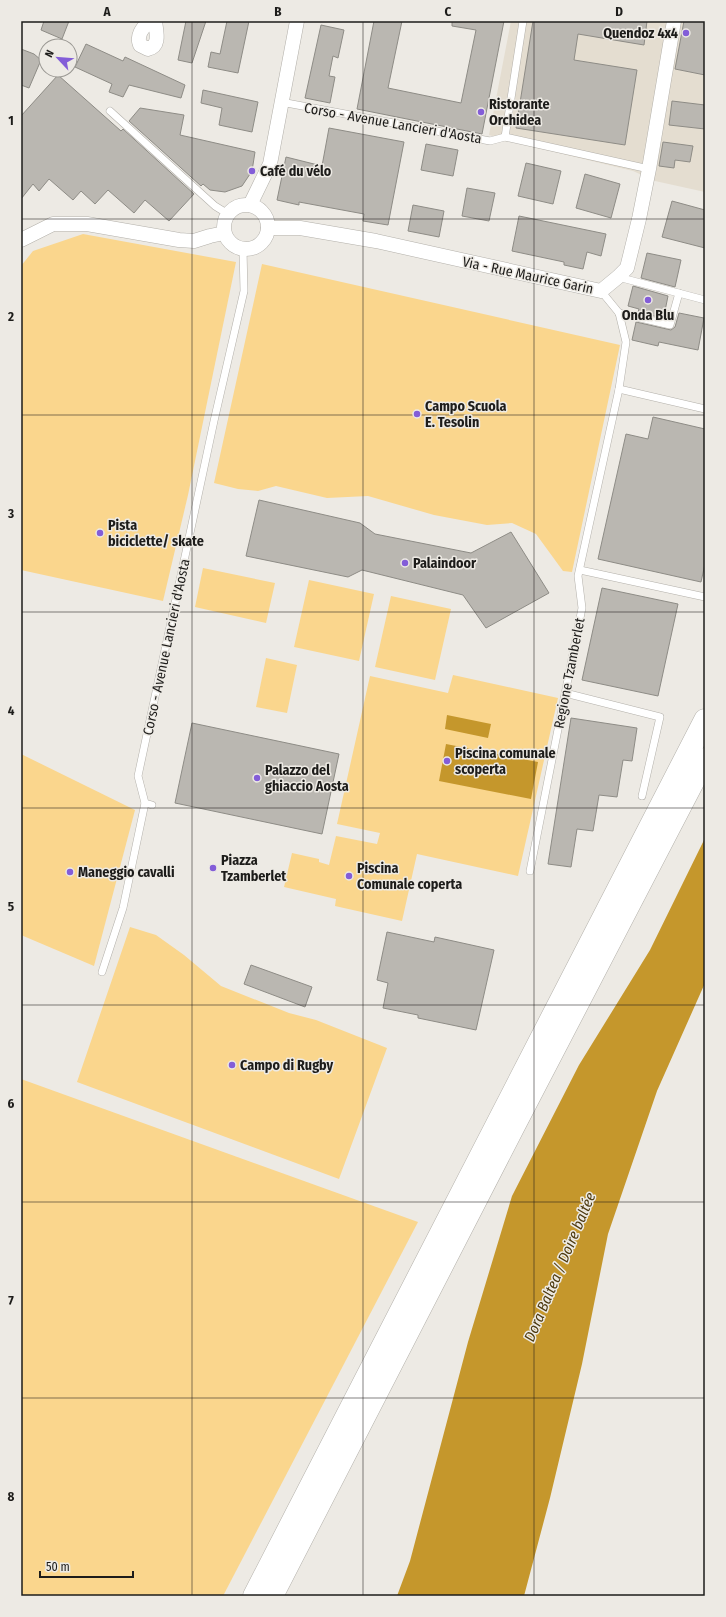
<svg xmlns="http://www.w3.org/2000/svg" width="726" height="1617" font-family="'Fira Sans Condensed',sans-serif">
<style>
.built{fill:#e4ddd0}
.green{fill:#fad68d}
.water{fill:#c5972c}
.building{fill:#bab7b1;stroke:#8e8c86}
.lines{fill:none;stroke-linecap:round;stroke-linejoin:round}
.lane-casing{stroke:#b3b0aa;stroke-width:8}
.street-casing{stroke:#b3b0aa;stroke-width:15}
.highway-casing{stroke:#b3b0aa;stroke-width:23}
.lane{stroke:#fff;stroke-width:7}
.street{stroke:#fff;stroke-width:14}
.highway{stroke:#fff;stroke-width:22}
.grid{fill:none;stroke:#1d1c1a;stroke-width:1;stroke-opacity:0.55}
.poi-dot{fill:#835dd8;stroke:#edeae4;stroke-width:1.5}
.labels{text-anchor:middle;stroke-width:3;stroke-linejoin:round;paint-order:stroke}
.poi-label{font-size:14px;font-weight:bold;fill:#1d1c1a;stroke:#edeae4;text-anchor:start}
.street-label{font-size:14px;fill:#1d1c1a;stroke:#edeae4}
.water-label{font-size:15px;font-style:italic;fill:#4d3a0f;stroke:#edeae4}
.neatline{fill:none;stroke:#1d1c1a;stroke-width:1.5}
.grid-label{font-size:13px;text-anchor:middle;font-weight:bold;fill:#1d1c1a}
</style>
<rect width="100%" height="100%" fill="#edeae4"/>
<polygon class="built" points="511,21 705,21 705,192 655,181 633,171 509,141 489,135"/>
<g class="green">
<polygon points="83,234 236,262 188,495 163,601 21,570 21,266 33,251"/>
<polygon points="262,264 620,345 572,572 563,571 536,534 512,523 487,525 434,515 368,496 327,498 276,486 258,491 238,489 214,483"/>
<polygon points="203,568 275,583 266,623 195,607"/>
<polygon points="309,580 374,594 359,661 294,647"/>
<polygon points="391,596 451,609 435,680 375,667"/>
<polygon points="266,658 297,665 287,713 256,707"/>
<polygon points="453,675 558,698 518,876 417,854 402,921 335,906 336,899 284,887 292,853 319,859 319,862 329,865 336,836 377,844 380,833 337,824 370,676 448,693"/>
<polygon points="21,754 135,810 94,966 21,935"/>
<polygon points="130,927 156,935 184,955 221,986 289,1013 316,1020 387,1048 339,1179 77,1082"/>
<polygon points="21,1079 418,1222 223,1596 21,1596"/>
</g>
<g class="water">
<polygon points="447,715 491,724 488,738 445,729"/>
<polygon points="446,744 538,762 531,799 439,781"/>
<polygon points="705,838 705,983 657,1091 608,1234 582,1364 550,1498 524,1596 397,1596 410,1561 468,1342 512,1196 579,1065 650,950"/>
</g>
<g class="building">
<polygon points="44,21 69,21 62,39 41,30"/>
<polygon points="186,21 206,21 192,63 178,60"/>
<polygon points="227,21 249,21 238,73 208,67 211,52 220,54"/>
<polygon points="374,21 402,21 388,88 461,103 476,30 452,26 452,21 504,21 482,134 357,109"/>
<polygon points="533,21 647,21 644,45 578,34 574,60 637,70 625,145 516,128"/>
<polygon points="684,21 705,21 705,75 675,69"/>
<polygon points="321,25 344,30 338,58 333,56 329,76 335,77 330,103 305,98"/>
<polygon points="86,44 123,61 125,57 185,85 181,98 129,85 123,97 109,92 112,84 75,67"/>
<polygon points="21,49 34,54 41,60 29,88 21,85"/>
<polygon points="58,75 121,131 123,129 194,194 169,221 145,200 134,213 108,190 95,204 81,191 73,200 49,179 39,191 33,184 21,199 21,116"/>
<polygon points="203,90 258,102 252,132 219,125 222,108 201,103"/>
<polygon points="672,101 705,105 705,129 669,125"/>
<polygon points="140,108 184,115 180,135 255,152 252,171 242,186 225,192 210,190 203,184 201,186 129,121"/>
<polygon points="329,128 404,142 388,225 363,221 364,214 299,202 299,205 277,200 286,157 322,166"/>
<polygon points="663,142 693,146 690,162 675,160 674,168 659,166"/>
<polygon points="426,144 458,150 453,176 421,170"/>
<polygon points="526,163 561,171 553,204 518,196"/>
<polygon points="585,174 620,184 611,218 576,208"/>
<polygon points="467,188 495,193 489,221 462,216"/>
<polygon points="672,201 705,210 705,248 662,237"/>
<polygon points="413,205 444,211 439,237 408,231"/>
<polygon points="519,216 606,234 601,256 587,252 583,269 564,265 564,262 512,251"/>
<polygon points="647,253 681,260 675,287 641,278"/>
<polygon points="633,286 668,296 665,311 669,311 666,319 638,312 639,309 628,306"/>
<polygon points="679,313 704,318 698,350 659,342 658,346 632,340 636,322 671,330 675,327"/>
<polygon points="653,417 705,429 705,564 701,582 598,559 626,434 648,439"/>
<polygon points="259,500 360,523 375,534 471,553 511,532 549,593 486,628 463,595 362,570 348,577 246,556"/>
<polygon points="602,588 678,604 658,696 582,680"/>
<polygon points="571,718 637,728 632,761 623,760 617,797 599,795 593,831 577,829 571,867 548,864"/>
<polygon points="192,723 339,754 322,834 175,803"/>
<polygon points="387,932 434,942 435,937 494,950 476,1030 418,1018 418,1015 383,1008 388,983 377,980"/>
<polygon points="251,965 312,987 305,1007 244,984"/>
</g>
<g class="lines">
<g class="lane-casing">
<g id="lane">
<polyline points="523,21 505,137 649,169"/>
<polyline points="281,102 490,141 505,137"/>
<polyline points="110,111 215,206 228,214"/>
<polyline points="618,277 705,300"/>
<polyline points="619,313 670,325 679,293"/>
<polyline points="619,389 705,409"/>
<polyline points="580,570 705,597"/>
<polyline points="565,693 660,717 642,796"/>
<polyline points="152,805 145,803 138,776 214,421 244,291 243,249"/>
<polyline points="530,871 582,608 578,576 619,389 626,342 619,313 601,291"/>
<polyline points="102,972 123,908 145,803"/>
</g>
</g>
<g class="street-casing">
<g id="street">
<path d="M149 21C143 28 136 35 140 45L148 49C161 46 156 31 155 21"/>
<circle cx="246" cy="227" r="22"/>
<polyline points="250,205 270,164 297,21"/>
<polyline points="268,228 300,228 376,241 601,291 618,277 627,268 639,219 649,169 674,21"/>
<polyline points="21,240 53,224 87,224 179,240 194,241 210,236 224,233"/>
</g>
</g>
<g class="highway-casing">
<g id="highway">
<polyline points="254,1596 705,720"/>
<polyline points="272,1596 513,1128 705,759"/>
</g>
</g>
<use href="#lane" class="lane"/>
<use href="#street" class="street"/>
<use href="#highway" class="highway"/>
</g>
<path class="grid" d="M192 21V1596M363 21V1596M534 21V1596M21 219H705M21 415H705M21 612H705M21 808H705M21 1005H705M21 1202H705M21 1398H705"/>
<g class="poi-dot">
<circle cx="686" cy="33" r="4"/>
<circle cx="481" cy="112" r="4"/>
<circle cx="252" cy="171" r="4"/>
<circle cx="648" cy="300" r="4"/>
<circle cx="417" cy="414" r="4"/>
<circle cx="100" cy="533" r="4"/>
<circle cx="405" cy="563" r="4"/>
<circle cx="447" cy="761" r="4"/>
<circle cx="257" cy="778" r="4"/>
<circle cx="213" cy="868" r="4"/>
<circle cx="70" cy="872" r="4"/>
<circle cx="349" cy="876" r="4"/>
<circle cx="232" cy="1065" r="4"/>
</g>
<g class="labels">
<g class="poi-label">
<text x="678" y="38" text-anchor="end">Quendoz 4x4</text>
<text x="489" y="109">Ristorante<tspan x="489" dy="16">Orchidea</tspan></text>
<text x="260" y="176">Café du vélo</text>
<text x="648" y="320" text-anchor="middle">Onda Blu</text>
<text x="425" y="411">Campo Scuola<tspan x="425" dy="16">E. Tesolin</tspan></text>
<text x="108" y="530">Pista<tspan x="108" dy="16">biciclette/ skate</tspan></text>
<text x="413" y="568">Palaindoor</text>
<text x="455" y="758">Piscina comunale<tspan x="455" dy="16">scoperta</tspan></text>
<text x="265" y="775">Palazzo del<tspan x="265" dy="16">ghiaccio Aosta</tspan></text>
<text x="221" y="865">Piazza<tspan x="221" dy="16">Tzamberlet</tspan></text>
<text x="357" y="873">Piscina<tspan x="357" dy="16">Comunale coperta</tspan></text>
<text x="78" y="877">Maneggio cavalli</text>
<text x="240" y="1070">Campo di Rugby</text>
</g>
<g class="street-label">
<text transform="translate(393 123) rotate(10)" y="5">Corso - Avenue Lancieri d'Aosta</text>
<text transform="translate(528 275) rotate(12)" y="5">Via - Rue Maurice Garin</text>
<text transform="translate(166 647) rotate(-78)" y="5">Corso - Avenue Lancieri d'Aosta</text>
<text transform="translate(569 673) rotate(-79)" y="5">Regione Tzamberlet</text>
</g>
<g class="water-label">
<text transform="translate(560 1267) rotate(-67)" y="5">Dora Baltea / Doire baltée</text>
</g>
</g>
<rect width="726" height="1617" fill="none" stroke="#edeae4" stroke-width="44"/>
<g transform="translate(58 58) rotate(296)"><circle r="19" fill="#edeae4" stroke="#9a9893"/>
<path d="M0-3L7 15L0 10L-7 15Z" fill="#835dd8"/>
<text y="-6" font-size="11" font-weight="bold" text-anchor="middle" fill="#1d1c1a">N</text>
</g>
<path d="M40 1571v6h93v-6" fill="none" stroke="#1d1c1a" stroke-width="2"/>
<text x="46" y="1571" font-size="12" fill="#1d1c1a" stroke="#edeae4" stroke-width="3" paint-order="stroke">50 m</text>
<rect x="22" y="22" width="682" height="1573" class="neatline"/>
<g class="grid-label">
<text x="107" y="16">A</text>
<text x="278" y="16">B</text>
<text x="448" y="16">C</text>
<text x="619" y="16">D</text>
<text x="11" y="125">1</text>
<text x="11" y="321">2</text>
<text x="11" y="518">3</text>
<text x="11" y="715">4</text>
<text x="11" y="911">5</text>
<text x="11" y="1108">6</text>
<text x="11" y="1305">7</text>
<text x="11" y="1501">8</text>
</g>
</svg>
